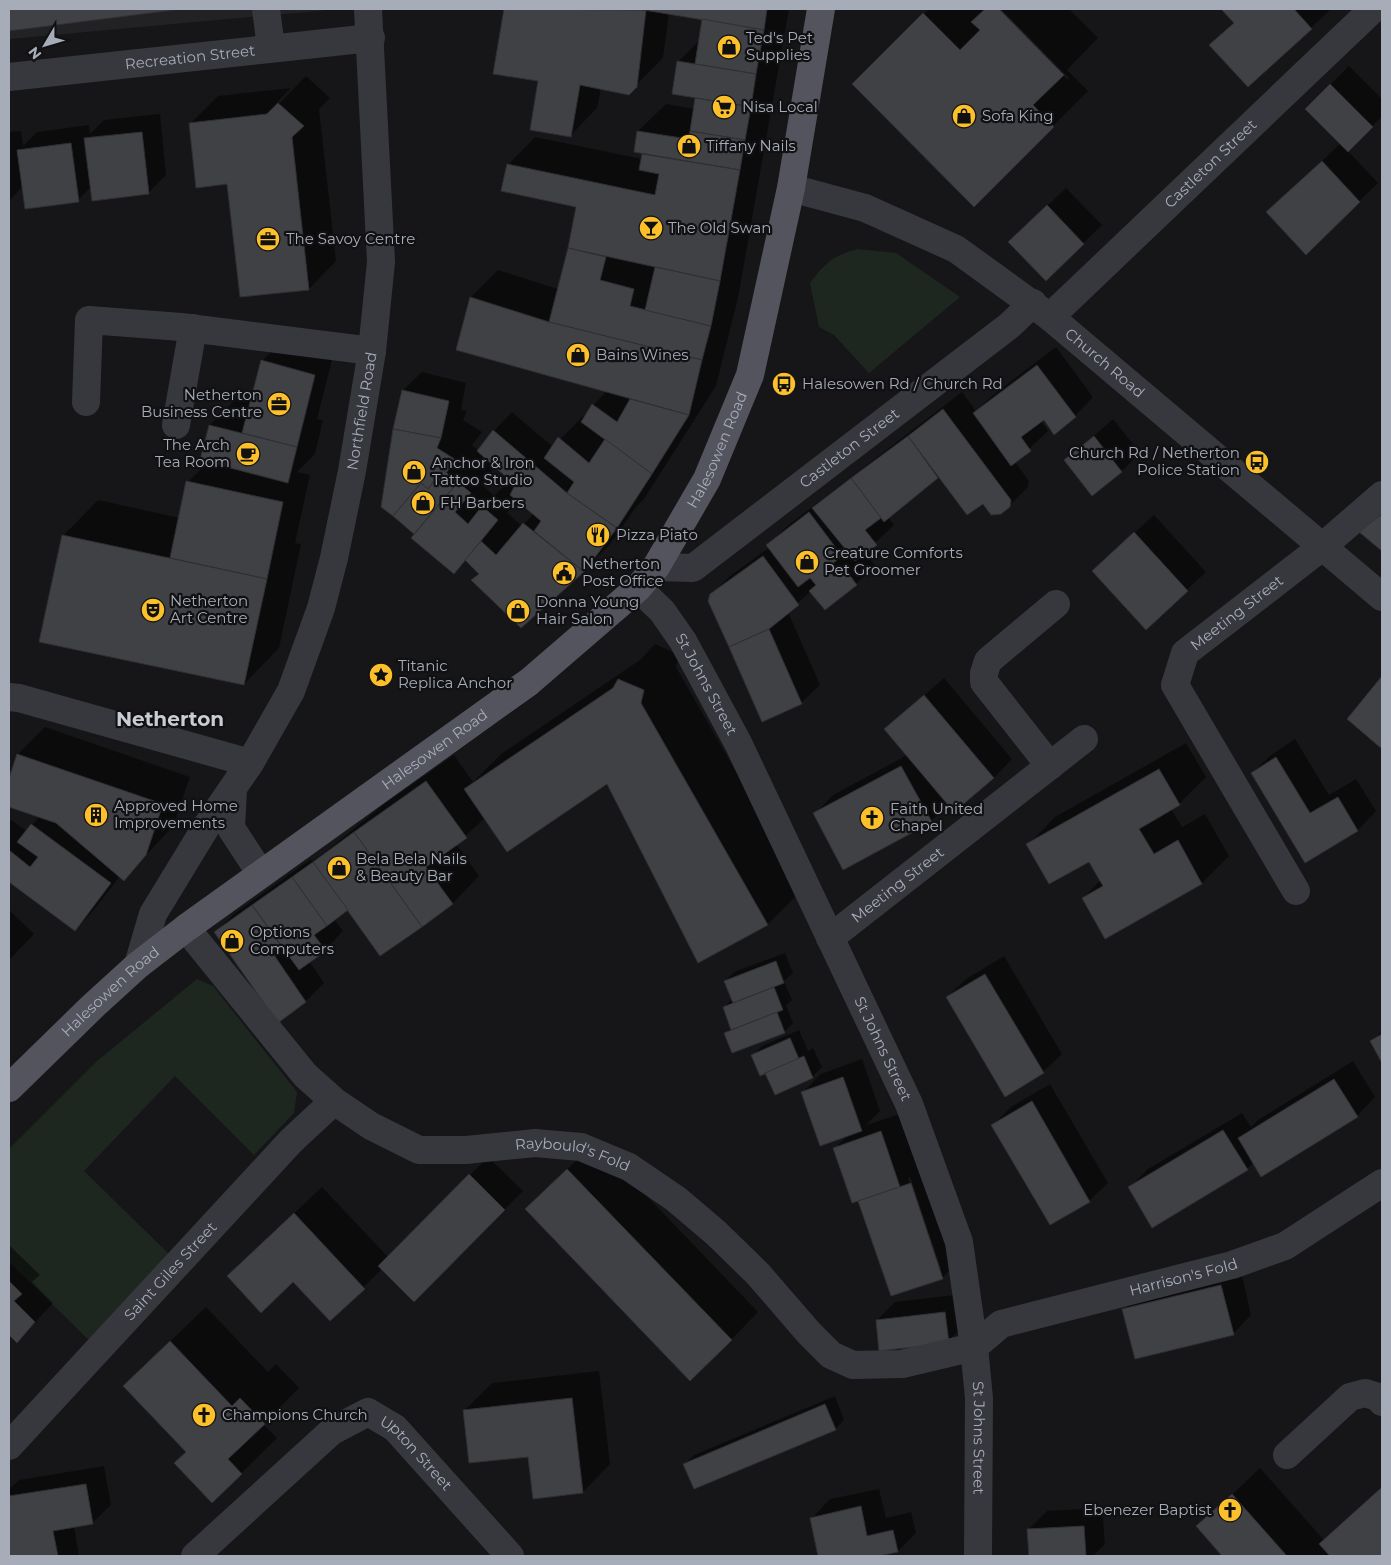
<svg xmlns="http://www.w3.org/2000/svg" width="1391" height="1565" font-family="Montserrat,sans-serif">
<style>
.built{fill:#222225}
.green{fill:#1e271f}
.shadow{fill:#0007;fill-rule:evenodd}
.building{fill:#404145;stroke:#303034}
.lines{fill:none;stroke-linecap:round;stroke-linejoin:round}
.minor{stroke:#37383e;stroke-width:28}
.major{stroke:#53545d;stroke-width:28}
.labels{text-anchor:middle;stroke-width:4.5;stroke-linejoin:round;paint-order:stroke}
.poi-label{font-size:15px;fill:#a7acb9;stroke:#111113;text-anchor:start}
.street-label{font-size:15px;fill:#a7acb9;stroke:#111113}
.district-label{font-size:20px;font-weight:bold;fill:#c9cbd5;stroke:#111113}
</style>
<rect width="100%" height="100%" fill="#161618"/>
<polygon class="built" points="9,9 327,9 328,10 9,39"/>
<g class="green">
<path d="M857 249 896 253 960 297 869 373 834 335 819 327 810 283C825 263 833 256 857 249Z"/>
<polygon points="197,979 213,986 297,1092 294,1113 254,1155 175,1076 84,1171 170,1255 91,1342 9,1262 9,1149 96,1062"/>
</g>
<g class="shadow">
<polygon points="9,9 172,9 9,30"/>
<path d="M505 9H789L738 298 716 386 644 499 636 507 610 544 583 572 472 579 479 573 466 560 454 572 416 534 382 507 403 390 422 372 466 383 461 410 467 411 463 420 482 432 472 445 479 451 494 431 512 412 553 447 607 391 471 297 498 270 558 289 578 206 508 165 535 137 642 159 644 153 635 151 638 131 666 104 694 109 696 97 678 62 700 40 703 18 669 13 663 58 628 93 601 88 597 108 570 136 540 80 494 73ZM496 466 511 479 494 496 481 484ZM518 500 534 513 522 526 507 513Z"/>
<polygon points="929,9 1000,9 999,10 1068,80 1069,78 1001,9 1069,9 1098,38 1067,70 1088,91 974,205 853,84"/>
<polygon points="1223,9 1329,9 1330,10 1249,85 1211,45 1235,22"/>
<polygon points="1349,66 1382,99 1382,116 1348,151 1378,183 1306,253 1287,194 1341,143 1306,109"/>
<polygon points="306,76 330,98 319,109 336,261 309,289 241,296 228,183 191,123 218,96 291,88 262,118 263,120"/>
<polygon points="160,114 166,175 148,193 91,187 78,200 23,186 9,201 9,132 21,131 23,146 37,132 89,125 90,134 104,120"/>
<polygon points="1066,188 1102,225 1046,279 1028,224"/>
<polygon points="281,342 333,356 317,419 323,420 315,454 297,472 310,475 295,543 301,544 279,648 244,684 63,536 98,500 180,518 188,482 209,461 210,425 237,398 252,402 262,361"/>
<polygon points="1056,347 1093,397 1075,416 1044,419 1041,421 1048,431 1015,462 1029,481 1028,487 1009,506 983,502 939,476 888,517 894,525 865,552 875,566 856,584 811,591 788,612 820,685 801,703 711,595 730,576 770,547 768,545 786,527 962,392 976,411 993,395"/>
<polygon points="1113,419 1140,453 1122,471 1092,494 1065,461"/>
<polygon points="1382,511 1382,550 1361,532"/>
<polygon points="1154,515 1206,572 1146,628 1112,553"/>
<polygon points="655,644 679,655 676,667 803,889 768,924 698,961 608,782 485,818 456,844 479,876 452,904 348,909 334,919 343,931 325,950 309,961 324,983 306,1001 278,1021 215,933 234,914 311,859 312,861 324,853 383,805 454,755 473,782 501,754 640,660"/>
<polygon points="944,678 1012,759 994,778 949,804 931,821 815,814 833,795 907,755 886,729"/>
<polygon points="1382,678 1382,747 1348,718"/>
<polygon points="45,727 190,777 173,826 124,879 120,876 93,911 75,930 9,880 9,823 11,820 27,831 40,816 9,805 9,781 18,754"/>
<polygon points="1295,739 1329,795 1356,779 1376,811 1358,830 1305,861 1252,773 1271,755"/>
<polygon points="1186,743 1206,777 1179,804 1171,809 1182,827 1205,814 1229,856 1202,883 1106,938 1083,898 1101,880 1089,860 1028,845 1055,817"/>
<polygon points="9,910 34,934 9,960"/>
<polygon points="785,953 793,973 784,981 792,1000 786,1005 793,1023 784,1032 726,1034 732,1027 724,1008 732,999 725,981 734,972"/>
<polygon points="1004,956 1062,1054 1043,1072 947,997 966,979"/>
<polygon points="799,1030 808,1051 813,1048 822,1067 813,1076 775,1093 766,1072 753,1055 762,1046"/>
<polygon points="1382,1031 1382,1060 1372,1042"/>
<path d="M862 1059 880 1111 866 1125 900 1114 961 1259 942 1278 859 1200 835 1148 848 1135 803 1092 821 1074ZM910 1177 941 1269H938L908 1178Z"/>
<polygon points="1353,1061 1375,1097 1357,1116 1254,1162 1247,1169 1130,1187 1148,1169 1242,1113 1251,1127 1258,1120"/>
<polygon points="1050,1084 1108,1183 1089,1201 993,1125 1011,1107"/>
<polygon points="595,1142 758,1312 731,1340 554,1182"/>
<polygon points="488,1157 523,1191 414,1301 382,1269 330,1320 293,1281 256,1249 322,1187 388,1257"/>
<polygon points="9,1245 40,1275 32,1282 53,1303 17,1342 9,1334"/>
<polygon points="1240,1267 1251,1315 1233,1334 1124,1310 1142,1291"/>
<polygon points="963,1294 967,1323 948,1341 877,1320 895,1302"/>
<polygon points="206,1307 268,1372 276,1364 299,1388 263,1424 277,1438 212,1502 188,1451 160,1351"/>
<polygon points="599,1371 610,1464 583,1492 464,1411 492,1383"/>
<polygon points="835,1396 844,1420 835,1429 685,1464 694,1455"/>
<polygon points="104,1466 111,1505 92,1523 74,1526 79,1556 10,1556 9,1489 19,1480"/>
<polygon points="1260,1468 1324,1540 1382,1486 1382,1556 1224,1556 1198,1527"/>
<polygon points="879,1489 886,1518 911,1512 916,1533 898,1551 873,1556 820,1556 812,1518 830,1499"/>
<polygon points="1102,1508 1105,1544 1093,1556 1030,1556 1028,1530 1047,1511"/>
</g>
<g class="building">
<polygon points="9,9 182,9 9,31"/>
<polygon points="504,9 646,10 637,87 629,95 580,85 571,137 530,130 538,81 493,74"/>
<polygon points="638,9 767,9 764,30"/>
<polygon points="985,9 999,9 1064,75 1033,105 1054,127 974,207 852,84 923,13 960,50 980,30 971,22"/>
<polygon points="1221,9 1294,9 1312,29 1248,87 1209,45 1234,23"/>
<polygon points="702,19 764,30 756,74 695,64"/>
<polygon points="677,61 756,74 751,107 672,94"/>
<polygon points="1330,84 1373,127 1348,152 1305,109"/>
<polygon points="695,98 751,107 745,140 690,131"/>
<polygon points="278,103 304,126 292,137 309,290 240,297 227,184 196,188 189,123 267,114"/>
<polygon points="637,131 688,139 690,131 745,140 740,170 634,152"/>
<polygon points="142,132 149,194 92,201 84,138"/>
<polygon points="71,143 79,202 25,209 17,150"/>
<polygon points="642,154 740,170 720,281 568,248 576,207 501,191 507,164 655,195 659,174 639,170"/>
<polygon points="1322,161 1360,202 1306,255 1266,212"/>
<polygon points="1047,205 1084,244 1046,281 1008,242"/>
<polygon points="568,248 606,257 600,280 634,289 630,306 711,326 702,360 549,322"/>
<polygon points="655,267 720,281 711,326 645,310"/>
<polygon points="470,297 549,322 702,360 689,415 456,350"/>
<polygon points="261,360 315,375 297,447 242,433"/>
<polygon points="1037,365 1076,417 1054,435 1044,420 1021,437 1031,451 1011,466 973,413"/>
<polygon points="402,390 449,401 441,438 393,429"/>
<polygon points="630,399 689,415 652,474 581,422 592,404 617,422"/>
<polygon points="943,409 1011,500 1010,507 1001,514 991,515 983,504 967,515 908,436"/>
<polygon points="209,425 297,447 288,483 200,460"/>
<polygon points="393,429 441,438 437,448 456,460 446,473 443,470 428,489 421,483 393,516 381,507"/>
<polygon points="493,430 567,493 617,528 584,572 534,531 541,521 510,495 515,485 477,451"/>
<polygon points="908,436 938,478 884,522 851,478"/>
<polygon points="1094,436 1122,472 1092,496 1064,460"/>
<polygon points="558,437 589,463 605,439 652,474 617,528 567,493 574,482 544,458"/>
<polygon points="443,470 458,482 414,534 393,516 421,483 428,489"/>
<polygon points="851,478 881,518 865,530 877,545 855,561 812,508"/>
<polygon points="186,481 283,502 267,579 170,558"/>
<polygon points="458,482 471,493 455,512 468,524 482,506 498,520 454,574 411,538"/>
<polygon points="809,512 842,556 827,568 834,577 845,569 857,585 825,610 809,591 816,585 810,578 798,587 766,545"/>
<polygon points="1382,514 1382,551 1359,532"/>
<polygon points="523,523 584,572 521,628 471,580 479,574 465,560 481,541 496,555"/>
<polygon points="1134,532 1188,591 1146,630 1092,571"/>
<polygon points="62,535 267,579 244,685 39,642"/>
<polygon points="763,556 799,605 769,629 729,647 708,601 710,594"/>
<polygon points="769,629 802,704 762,722 729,647"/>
<polygon points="1382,676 1382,749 1347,719"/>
<polygon points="618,679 644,690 641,703 768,925 698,963 607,784 507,852 464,789 613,688"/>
<polygon points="924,695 994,778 954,812 884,729"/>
<polygon points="17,754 163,804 146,855 124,881 56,823 9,807 9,778"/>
<polygon points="1276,757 1310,813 1338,797 1358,831 1305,863 1251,773"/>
<polygon points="901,766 932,822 843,870 813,813"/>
<polygon points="1159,769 1180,805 1139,829 1154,854 1178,840 1202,884 1105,939 1082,898 1103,886 1089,862 1049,884 1026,844"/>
<polygon points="426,781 467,838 426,867 453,904 422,927 354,832"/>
<polygon points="31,824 111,883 75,931 9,882 9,850 30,867 38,857 17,842"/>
<polygon points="354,832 422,927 380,956 313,862"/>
<polygon points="313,862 348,910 327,926 292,877"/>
<polygon points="292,877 327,926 314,935 326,951 299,970 252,905"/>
<polygon points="252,905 281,946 272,952 306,1002 278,1023 214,932"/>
<polygon points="776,961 784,983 733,1003 724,981"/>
<polygon points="985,974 1044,1073 1005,1097 946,997"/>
<polygon points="774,987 783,1010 731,1030 723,1007"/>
<polygon points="777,1012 785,1033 732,1053 724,1033"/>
<polygon points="1382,1034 1382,1063 1370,1041"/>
<polygon points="790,1038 799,1059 760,1076 751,1055"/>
<polygon points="804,1056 813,1078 775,1095 765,1073"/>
<polygon points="843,1077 862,1131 820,1146 801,1092"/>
<polygon points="1334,1079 1358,1117 1261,1177 1238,1138"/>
<polygon points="1032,1101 1090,1202 1050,1225 991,1125"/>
<polygon points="1223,1130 1248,1170 1152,1228 1128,1187"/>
<polygon points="881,1131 900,1187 852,1203 833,1148"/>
<polygon points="567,1169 732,1340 690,1381 525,1209"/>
<polygon points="469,1174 505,1210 414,1302 378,1266"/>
<polygon points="911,1183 943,1279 891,1296 858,1201"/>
<polygon points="294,1213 365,1289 330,1321 293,1282 261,1313 227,1276"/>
<polygon points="9,1281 22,1294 14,1301 35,1322 17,1343 9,1335"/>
<polygon points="1221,1285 1234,1335 1135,1359 1122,1309"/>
<polygon points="945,1312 949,1343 879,1351 876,1320"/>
<polygon points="170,1341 232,1406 240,1398 265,1424 228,1459 242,1474 212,1503 174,1463 186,1452 123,1386"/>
<polygon points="572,1398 583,1493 533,1499 528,1457 469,1463 463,1410"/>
<polygon points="825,1404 836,1430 694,1489 683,1464"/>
<polygon points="86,1484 93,1524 53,1531 58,1556 9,1556 9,1496"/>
<polygon points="1382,1487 1382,1556 1330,1556 1319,1544"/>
<polygon points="1232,1494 1287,1556 1222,1556 1196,1526"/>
<polygon points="861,1506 867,1536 893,1530 898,1552 879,1556 818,1556 810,1518"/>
<polygon points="1084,1526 1086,1556 1029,1556 1027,1529"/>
</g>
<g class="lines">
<g class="minor">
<polyline points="266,9 271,48"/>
<path id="s1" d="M9 77 371 38"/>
<path id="s2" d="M791 188 865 208 956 249 1050 317 1382 597"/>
<path id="s3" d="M1050 317 1373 9"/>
<polyline points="86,402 89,320 181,327 372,351"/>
<polyline points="176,425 193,328"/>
<path id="s4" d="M656 567 693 568 1010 325 1033 303"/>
<path id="s5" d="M638 588 662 611 683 641 738 743 909 1104 959 1242 974 1347 979 1398 978 1556"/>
<polyline points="9,697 19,698 250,763"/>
<polyline points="1050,766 984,682 984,673 988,661 1056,604"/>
<polyline points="233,789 231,828 261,874"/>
<path id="s6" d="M1296 891 1175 685 1185 653 1322 547 1382 495"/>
<path id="s7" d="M186 928 305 1075 334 1101 371 1126 419 1150H466L535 1143 581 1147 629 1167 676 1199 716 1233 758 1274 809 1333 831 1355 853 1365 902 1364 974 1347 1001 1324 1232 1265 1285 1246 1382 1183"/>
<path id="s8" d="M830 938 1084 739"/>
<path id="s9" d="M138 965 153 914 206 827 250 763 291 691 321 608 334 558 352 471 372 351 381 262 368 9"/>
<path id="s10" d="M9 1446 291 1141 334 1101"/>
<polyline points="1287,1455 1350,1397 1365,1393 1378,1397 1382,1402"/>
<path id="s11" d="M195 1556 332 1431 368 1412 395 1428 510 1556"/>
</g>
<path class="major" id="s12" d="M9 1088 93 1006 138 965 186 928 529 682 638 588 656 567 707 479 750 375 791 188 821 9"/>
</g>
<defs>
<g id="shop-disc" transform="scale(1.25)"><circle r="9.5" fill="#fcc02a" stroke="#111113"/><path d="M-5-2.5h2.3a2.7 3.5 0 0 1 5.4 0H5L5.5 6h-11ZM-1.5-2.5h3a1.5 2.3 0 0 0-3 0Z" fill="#111"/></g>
<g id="supermarket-disc" transform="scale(1.25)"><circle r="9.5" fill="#fcc02a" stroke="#111113"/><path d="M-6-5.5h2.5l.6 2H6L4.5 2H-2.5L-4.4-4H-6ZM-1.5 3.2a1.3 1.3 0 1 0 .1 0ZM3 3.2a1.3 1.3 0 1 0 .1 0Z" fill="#111"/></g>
<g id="bar-disc" transform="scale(1.25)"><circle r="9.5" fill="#fcc02a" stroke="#111113"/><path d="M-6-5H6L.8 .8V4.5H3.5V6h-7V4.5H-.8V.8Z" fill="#111"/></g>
<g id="office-disc" transform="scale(1.25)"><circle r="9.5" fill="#fcc02a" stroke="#111113"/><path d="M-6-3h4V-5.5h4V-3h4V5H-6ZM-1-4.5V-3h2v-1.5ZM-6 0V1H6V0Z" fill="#111"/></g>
<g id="bus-disc" transform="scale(1.25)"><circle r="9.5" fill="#fcc02a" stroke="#111113"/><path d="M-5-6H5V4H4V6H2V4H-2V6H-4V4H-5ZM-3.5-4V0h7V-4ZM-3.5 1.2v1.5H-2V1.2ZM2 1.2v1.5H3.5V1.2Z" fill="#111"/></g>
<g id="cafe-disc" transform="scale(1.25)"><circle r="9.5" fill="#fcc02a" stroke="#111113"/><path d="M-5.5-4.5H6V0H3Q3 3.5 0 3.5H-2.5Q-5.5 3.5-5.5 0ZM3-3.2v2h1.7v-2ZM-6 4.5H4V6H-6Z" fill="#111"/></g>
<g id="restaurant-disc" transform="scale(1.25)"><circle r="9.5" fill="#fcc02a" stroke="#111113"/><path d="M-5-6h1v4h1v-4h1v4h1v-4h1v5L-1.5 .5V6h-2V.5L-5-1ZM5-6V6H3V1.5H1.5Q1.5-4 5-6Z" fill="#111"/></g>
<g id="civic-disc" transform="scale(1.25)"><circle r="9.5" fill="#fcc02a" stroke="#111113"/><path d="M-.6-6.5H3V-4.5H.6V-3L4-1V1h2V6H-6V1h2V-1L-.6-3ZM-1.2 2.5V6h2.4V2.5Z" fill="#111"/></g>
<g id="theatre-disc" transform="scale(1.25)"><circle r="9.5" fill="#fcc02a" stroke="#111113"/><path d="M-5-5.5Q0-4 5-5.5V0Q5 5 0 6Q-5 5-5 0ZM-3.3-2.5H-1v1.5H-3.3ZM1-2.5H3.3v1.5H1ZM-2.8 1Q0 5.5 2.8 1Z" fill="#111"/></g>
<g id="sight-disc" transform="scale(1.25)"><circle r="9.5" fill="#fcc02a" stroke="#111113"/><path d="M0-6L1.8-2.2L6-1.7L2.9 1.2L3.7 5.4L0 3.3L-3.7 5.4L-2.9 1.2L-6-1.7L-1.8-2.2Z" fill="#111"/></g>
<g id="building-disc" transform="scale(1.25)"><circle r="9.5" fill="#fcc02a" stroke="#111113"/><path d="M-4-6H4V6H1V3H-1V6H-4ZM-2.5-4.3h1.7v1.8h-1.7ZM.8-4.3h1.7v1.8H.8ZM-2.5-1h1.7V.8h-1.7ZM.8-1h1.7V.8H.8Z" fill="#111"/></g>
<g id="church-disc" transform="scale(1.25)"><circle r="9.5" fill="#fcc02a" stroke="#111113"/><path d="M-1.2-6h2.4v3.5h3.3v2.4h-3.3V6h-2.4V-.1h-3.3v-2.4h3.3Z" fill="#111"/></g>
</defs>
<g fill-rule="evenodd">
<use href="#shop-disc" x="729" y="47"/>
<use href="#supermarket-disc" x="724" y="107"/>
<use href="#shop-disc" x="964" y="116"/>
<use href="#shop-disc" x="689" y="146"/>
<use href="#bar-disc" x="651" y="228"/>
<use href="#office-disc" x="268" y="239"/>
<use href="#shop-disc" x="578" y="355"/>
<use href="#bus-disc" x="784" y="384"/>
<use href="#office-disc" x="279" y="404"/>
<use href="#cafe-disc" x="248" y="454"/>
<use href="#bus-disc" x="1257" y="462"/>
<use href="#shop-disc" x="414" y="472"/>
<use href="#shop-disc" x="423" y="503"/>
<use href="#restaurant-disc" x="598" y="535"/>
<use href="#shop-disc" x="807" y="562"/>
<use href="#civic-disc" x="564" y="573"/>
<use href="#theatre-disc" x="153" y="610"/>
<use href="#shop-disc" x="518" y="611"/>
<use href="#sight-disc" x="381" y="675"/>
<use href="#building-disc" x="96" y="815"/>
<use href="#church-disc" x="872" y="818"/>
<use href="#shop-disc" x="339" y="868"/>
<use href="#shop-disc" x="232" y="941"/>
<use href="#church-disc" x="204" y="1415"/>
<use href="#church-disc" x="1230" y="1510"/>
</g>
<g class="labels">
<g class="poi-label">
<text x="746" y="43">Ted's Pet<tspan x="746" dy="17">Supplies</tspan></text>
<text x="742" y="112">Nisa Local</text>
<text x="982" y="121">Sofa King</text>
<text x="706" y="151">Tiffany Nails</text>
<text x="668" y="233">The Old Swan</text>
<text x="286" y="244">The Savoy Centre</text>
<text x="596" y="360">Bains Wines</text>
<text x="802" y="389">Halesowen Rd / Church Rd</text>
<text x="262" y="400" text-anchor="end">Netherton<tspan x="262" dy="17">Business Centre</tspan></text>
<text x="230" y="450" text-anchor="end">The Arch<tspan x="230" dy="17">Tea Room</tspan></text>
<text x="1240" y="458" text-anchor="end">Church Rd / Netherton<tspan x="1240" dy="17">Police Station</tspan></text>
<text x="432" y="468">Anchor &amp; Iron<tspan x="432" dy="17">Tattoo Studio</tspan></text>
<text x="440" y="508">FH Barbers</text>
<text x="616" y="540">Pizza Piato</text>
<text x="824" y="558">Creature Comforts<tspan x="824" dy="17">Pet Groomer</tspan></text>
<text x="582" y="569">Netherton<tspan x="582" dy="17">Post Office</tspan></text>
<text x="170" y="606">Netherton<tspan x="170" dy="17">Art Centre</tspan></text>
<text x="536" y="607">Donna Young<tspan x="536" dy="17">Hair Salon</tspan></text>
<text x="398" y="671">Titanic<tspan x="398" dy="17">Replica Anchor</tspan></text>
<text x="114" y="811">Approved Home<tspan x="114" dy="17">Improvements</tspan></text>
<text x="890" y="814">Faith United<tspan x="890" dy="17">Chapel</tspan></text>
<text x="356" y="864">Bela Bela Nails<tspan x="356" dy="17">&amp; Beauty Bar</tspan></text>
<text x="250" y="937">Options<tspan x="250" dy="17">Computers</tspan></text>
<text x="222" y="1420">Champions Church</text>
<text x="1212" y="1515" text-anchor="end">Ebenezer Baptist</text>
</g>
<g class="street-label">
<text dy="5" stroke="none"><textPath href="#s1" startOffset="182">Recreation Street</textPath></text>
<text dy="5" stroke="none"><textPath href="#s3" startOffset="222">Castleton Street</textPath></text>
<text dy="5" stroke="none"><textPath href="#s2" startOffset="364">Church Road</textPath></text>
<text dy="5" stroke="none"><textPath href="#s9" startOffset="605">Northfield Road</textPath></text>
<text dy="5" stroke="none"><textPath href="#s4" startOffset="234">Castleton Street</textPath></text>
<text dy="5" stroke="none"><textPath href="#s12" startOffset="965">Halesowen Road</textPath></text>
<text dy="5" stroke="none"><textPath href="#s6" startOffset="338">Meeting Street</textPath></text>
<text dy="5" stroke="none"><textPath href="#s5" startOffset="119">St Johns Street</textPath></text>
<text dy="5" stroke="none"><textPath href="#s12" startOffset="545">Halesowen Road</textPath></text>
<text dy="5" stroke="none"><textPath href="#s8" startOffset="86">Meeting Street</textPath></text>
<text dy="5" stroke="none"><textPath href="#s12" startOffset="140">Halesowen Road</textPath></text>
<text dy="5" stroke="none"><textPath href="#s5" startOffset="524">St Johns Street</textPath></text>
<text dy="5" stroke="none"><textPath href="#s7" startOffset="482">Raybould's Fold</textPath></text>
<text dy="5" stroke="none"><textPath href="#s10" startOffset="238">Saint Giles Street</textPath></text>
<text dy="5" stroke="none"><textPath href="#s7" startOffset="1189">Harrison's Fold</textPath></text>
<text dy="5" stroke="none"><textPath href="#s5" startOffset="929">St Johns Street</textPath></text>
<text dy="5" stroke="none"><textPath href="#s11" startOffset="290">Upton Street</textPath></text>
</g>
<g class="district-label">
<text x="170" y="726">Netherton</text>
</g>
</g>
<rect width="1391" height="1565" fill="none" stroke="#a7acb9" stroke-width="20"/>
<g transform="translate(45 45) rotate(232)" stroke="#111113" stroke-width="4" paint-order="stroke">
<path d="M0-4L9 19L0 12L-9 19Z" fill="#a7acb9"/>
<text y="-8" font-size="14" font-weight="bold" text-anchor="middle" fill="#a7acb9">N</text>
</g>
</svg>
